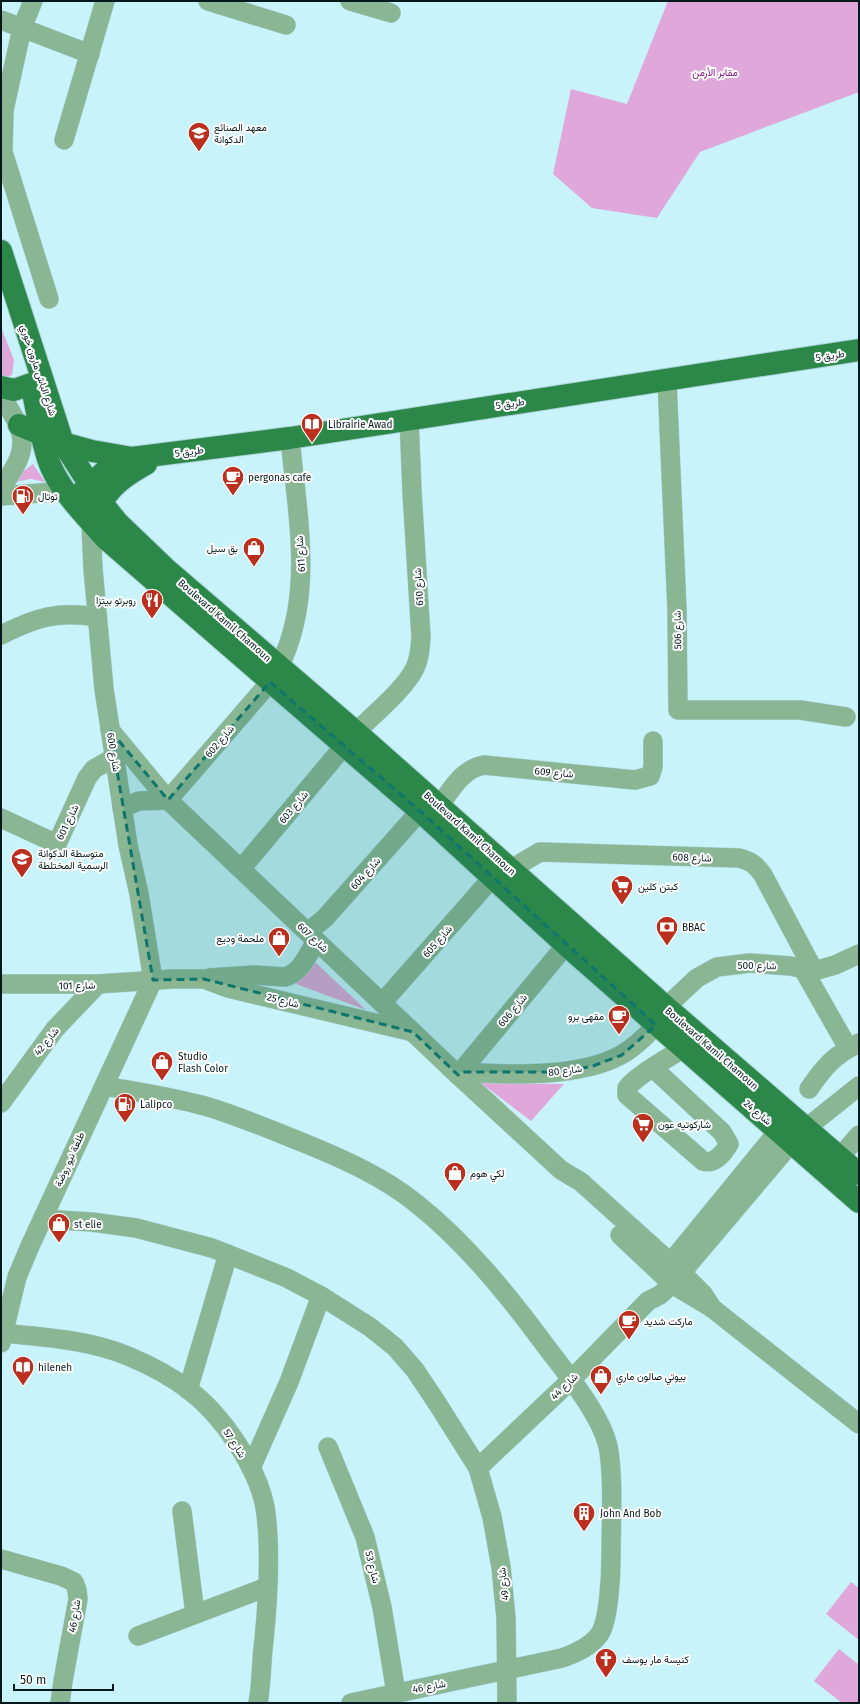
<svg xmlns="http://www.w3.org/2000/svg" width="860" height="1704" font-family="'Fira Sans',Vazirmatn,sans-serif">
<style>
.green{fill:#e0a7da}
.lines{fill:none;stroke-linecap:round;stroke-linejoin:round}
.minor-casing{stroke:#a9d0d7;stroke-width:20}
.major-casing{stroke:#a9d0d7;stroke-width:24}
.minor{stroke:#8bb693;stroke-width:19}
.major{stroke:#2c8849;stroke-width:22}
.marked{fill:#0f766e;fill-opacity:0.2;stroke:#0f766e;stroke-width:3;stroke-dasharray:8 5;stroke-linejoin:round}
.labels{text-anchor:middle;stroke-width:4;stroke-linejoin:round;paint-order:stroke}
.park-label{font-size:10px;fill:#83167e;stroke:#fff}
.poi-label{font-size:10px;fill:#04191d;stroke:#fff;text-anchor:start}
.street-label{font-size:10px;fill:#04191d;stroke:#fff}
</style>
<rect width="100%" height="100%" fill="#c8f3fb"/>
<g class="green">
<polygon points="668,1 859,1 859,92 700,152 657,218 592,208 553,174 571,89 627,104"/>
<polygon points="1,327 14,360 12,375 5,377 1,375"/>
<polygon points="33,464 45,482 31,479 14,482 13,479"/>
<polygon points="313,960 366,1010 296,984"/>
<polygon points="481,1083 564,1084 531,1121"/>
<polygon points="851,1582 859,1588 859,1640 826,1614"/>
<polygon points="839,1649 859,1665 859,1703 842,1703 814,1681"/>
</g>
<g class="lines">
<g class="minor-casing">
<g id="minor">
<polyline points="208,1 286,25"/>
<polyline points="350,1 391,13"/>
<polyline points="1,20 22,28 33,1"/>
<polyline points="64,140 105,1"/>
<polyline points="49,299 3,152 4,110 22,28 90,54"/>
<polyline points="667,381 677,610 678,710 800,710 846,717"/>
<path d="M1 396C28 436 30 448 1 488"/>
<polyline points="1,496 66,491"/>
<polyline points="91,522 93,569 104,689 128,845 139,894 153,980"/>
<path d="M1 635C37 617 57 611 97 617"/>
<path d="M279 667C315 596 297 514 290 438"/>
<polyline points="110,730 168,800 458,1075 561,1170 581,1182 682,1273 703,1294 712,1308"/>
<path d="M356 732C373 715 405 689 415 668 420 658 420 648 421 637L412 492 409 418"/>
<polyline points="168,800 270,682"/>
<path d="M439 806C452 789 462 769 484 765L635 780 650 776 653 767V741"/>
<polyline points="122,808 139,801 168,800"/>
<polyline points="1,818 57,844 87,778 94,769 115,757"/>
<polyline points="241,869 344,746"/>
<path d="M511 869 540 852 739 858C751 861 756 865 763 875L814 971"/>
<polyline points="308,932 325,918 420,811"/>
<polyline points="803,969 848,1048"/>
<path d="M209 978 254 975 285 977C301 973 308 954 316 941"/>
<polyline points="1,984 98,984 173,979 204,979 228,988 413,1032"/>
<polyline points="382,1003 492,878"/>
<polyline points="666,1007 697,978 717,967 750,963 790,966 814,971 835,965 859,954"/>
<path d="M653 1068 722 1132 729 1144C724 1153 714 1165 703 1161L627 1095V1088C637 1075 668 1058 684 1048"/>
<path d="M461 1072C508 1075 579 1078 621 1055 634 1048 646 1036 656 1025"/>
<polyline points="458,1075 566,945"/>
<path d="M105 1086C138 1092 172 1097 205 1106 239 1116 271 1130 304 1143 343 1159 384 1177 417 1204 466 1243 508 1295 545 1345 566 1373 600 1413 608 1446 614 1477 611 1524 611 1557 611 1574 609 1622 599 1635 590 1647 576 1653 562 1658L351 1703"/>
<path d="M809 1089C824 1067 834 1055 859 1043"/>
<polyline points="1,1103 55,1029 98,984"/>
<polyline points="805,1129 859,1086"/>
<polyline points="840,1157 859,1135"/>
<polyline points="43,1219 92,1222 136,1228 212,1248 287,1278 321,1296 370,1327 395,1347 415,1370 437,1403 478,1468 492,1517 501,1567 506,1618 507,1703"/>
<polyline points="620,1235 672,1284 712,1308 859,1424"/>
<polyline points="662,1273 779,1130"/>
<path d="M3 1333C44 1337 89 1340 128 1356 147 1364 172 1377 189 1390 222 1415 257 1466 265 1507 271 1546 268 1600 264 1640 261 1661 262 1682 258 1703"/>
<polyline points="1,1343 17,1277 30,1246 153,980"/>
<polyline points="188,1390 228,1254"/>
<polyline points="328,1447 365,1537 382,1607 396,1693"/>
<polyline points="251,1468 289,1382 321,1296"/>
<polyline points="478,1468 571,1380 648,1301 660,1295 672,1284 792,1142"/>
<polyline points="182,1511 195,1614"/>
<polyline points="1,1559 61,1576 74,1582 77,1590 78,1599 63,1681 60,1703"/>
<polyline points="138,1636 267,1587"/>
</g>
</g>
<g class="major-casing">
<g id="major">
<polyline points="1,251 63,443 101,502 118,523 165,568 356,732 666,1007 859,1174"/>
<polyline points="1,387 14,390 31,384"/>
<path d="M32 388C38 414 41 443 51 467 63 494 86 516 105 538L420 811 566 945 859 1202"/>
<polyline points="19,425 63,443 92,451 132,458"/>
<polyline points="80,494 106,470 132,458 290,438 859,350"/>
<path d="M95 514C108 488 121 478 146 464"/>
</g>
</g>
<use href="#minor" class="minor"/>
<use href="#major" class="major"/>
</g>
<path class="marked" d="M270 682 420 811 656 1025 622 1055 593 1066 561 1072H461L458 1075 413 1032 204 979 153 980 110 730 168 800Z"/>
<defs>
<g id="school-pin" transform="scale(1.15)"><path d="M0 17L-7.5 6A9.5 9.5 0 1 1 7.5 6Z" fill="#bb2f1f" stroke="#fff"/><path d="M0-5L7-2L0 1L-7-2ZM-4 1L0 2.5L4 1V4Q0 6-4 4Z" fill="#fff"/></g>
<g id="library-pin" transform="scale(1.15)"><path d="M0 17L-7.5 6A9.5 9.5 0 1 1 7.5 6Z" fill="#bb2f1f" stroke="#fff"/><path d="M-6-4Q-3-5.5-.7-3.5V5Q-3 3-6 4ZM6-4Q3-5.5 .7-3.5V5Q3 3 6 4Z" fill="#fff"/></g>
<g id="cafe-pin" transform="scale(1.15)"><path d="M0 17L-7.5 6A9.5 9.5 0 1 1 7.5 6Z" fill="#bb2f1f" stroke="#fff"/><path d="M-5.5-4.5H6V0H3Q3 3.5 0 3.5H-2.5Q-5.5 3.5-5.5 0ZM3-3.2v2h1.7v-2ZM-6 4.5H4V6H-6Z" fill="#fff"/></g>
<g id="fuel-pin" transform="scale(1.15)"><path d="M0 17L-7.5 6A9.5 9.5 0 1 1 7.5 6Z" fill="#bb2f1f" stroke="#fff"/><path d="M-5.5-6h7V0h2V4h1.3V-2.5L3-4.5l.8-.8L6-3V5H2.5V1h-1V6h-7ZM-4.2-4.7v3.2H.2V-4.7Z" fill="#fff"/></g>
<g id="shop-pin" transform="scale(1.15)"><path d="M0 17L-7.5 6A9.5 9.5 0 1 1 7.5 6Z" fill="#bb2f1f" stroke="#fff"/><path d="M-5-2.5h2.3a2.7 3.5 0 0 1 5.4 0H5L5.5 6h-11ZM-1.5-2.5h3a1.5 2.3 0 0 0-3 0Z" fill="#fff"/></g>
<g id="restaurant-pin" transform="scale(1.15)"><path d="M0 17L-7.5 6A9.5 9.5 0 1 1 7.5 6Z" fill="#bb2f1f" stroke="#fff"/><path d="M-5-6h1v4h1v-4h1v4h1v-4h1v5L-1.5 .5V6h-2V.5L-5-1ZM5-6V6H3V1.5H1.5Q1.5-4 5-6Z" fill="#fff"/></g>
<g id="supermarket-pin" transform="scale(1.15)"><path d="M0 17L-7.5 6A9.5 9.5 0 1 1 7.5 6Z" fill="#bb2f1f" stroke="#fff"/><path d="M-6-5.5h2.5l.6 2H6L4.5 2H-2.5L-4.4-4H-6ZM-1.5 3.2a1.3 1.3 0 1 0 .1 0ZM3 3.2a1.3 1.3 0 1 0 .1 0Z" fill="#fff"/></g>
<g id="bank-pin" transform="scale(1.15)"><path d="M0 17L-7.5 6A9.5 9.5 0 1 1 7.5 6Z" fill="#bb2f1f" stroke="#fff"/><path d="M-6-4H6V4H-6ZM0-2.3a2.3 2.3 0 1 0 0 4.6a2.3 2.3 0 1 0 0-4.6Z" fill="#fff"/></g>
<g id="building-pin" transform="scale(1.15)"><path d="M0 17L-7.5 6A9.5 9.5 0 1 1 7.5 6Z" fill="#bb2f1f" stroke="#fff"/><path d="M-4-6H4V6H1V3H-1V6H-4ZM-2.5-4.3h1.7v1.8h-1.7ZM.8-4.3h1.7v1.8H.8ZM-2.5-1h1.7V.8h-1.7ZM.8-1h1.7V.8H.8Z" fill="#fff"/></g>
<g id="church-pin" transform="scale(1.15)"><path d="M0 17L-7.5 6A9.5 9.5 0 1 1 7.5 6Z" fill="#bb2f1f" stroke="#fff"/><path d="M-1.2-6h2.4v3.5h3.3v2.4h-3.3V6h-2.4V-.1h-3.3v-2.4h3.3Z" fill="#fff"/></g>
</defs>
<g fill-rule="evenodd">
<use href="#school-pin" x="199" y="133"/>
<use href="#library-pin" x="312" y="424"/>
<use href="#cafe-pin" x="233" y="477"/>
<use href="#fuel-pin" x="23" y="496"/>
<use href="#shop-pin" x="254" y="548"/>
<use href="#restaurant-pin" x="152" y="600"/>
<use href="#school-pin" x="22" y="859"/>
<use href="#supermarket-pin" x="622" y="886"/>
<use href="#bank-pin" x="667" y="927"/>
<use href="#shop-pin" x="279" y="938"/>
<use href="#cafe-pin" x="619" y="1016"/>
<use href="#shop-pin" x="162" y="1062"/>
<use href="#fuel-pin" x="125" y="1104"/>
<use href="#supermarket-pin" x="643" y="1124"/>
<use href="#shop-pin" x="455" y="1173"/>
<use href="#shop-pin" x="59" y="1224"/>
<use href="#cafe-pin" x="629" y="1321"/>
<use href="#library-pin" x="23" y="1367"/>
<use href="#shop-pin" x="601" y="1376"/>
<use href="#building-pin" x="584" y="1513"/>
<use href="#church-pin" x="606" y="1659"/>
</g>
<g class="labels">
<g class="park-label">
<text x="715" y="76">مقابر الأرمن</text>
</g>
<g class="poi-label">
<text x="214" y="131">معهد الصنائع<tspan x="214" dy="12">الدكوانة</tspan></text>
<text x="328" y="428">Librairie Awad</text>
<text x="248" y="481">pergonas cafe</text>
<text x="38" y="500">توتال</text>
<text x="238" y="552" text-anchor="end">بق سيل</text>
<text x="136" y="604" text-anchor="end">روبرتو بيتزا</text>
<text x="38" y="857">متوسطة الدكوانة<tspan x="38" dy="12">الرسمية المختلطة</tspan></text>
<text x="638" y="890">كبتن كلين</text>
<text x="682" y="931">BBAC</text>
<text x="264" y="942" text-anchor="end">ملحمة وديع</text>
<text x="604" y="1020" text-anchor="end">مقهى برو</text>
<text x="178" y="1060">Studio<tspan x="178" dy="12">Flash Color</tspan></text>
<text x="140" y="1108">Lalipco</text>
<text x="658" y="1128">شاركوتيه عون</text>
<text x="470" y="1177">لكي هوم</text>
<text x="74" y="1228">st elie</text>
<text x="644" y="1325">ماركت شديد</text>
<text x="38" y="1371">hileneh</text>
<text x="616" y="1380">بيوتي صالون ماري</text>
<text x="600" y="1517">John And Bob</text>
<text x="622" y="1663">كنيسة مار يوسف</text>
</g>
<g class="street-label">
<text transform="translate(830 355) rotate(-9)" y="4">طريق 5</text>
<text transform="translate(39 370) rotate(72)" y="4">شارع الباش مارون خوري</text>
<text transform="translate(510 403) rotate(-9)" y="4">طريق 5</text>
<text transform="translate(189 451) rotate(-8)" y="4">طريق 5</text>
<text transform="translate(300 554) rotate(-94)" y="4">شارع 611</text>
<text transform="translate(418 587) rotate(-94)" y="4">شارع 610</text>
<text transform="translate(225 620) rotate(41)" y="4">Boulevard Kamil Chamoun</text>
<text transform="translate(677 630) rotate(-91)" y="4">شارع 506</text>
<text transform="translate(219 741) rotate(-49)" y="4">شارع 602</text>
<text transform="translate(114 752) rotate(81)" y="4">شارع 600</text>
<text transform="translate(554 772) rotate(5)" y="4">شارع 609</text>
<text transform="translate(293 807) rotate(-50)" y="4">شارع 603</text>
<text transform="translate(67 822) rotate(-64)" y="4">شارع 601</text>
<text transform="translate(470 833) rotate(42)" y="4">Boulevard Kamil Chamoun</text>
<text transform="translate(692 857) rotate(2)" y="4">شارع 608</text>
<text transform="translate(365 873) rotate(-48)" y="4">شارع 604</text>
<text transform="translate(313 937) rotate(43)" y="4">شارع 607</text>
<text transform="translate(437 941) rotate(-49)" y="4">شارع 605</text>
<text transform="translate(757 965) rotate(1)" y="4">شارع 500</text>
<text transform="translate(77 985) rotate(-1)" y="4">شارع 101</text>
<text transform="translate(283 1000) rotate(14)" y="4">شارع 25</text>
<text transform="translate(512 1010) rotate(-50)" y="4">شارع 606</text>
<text transform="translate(46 1041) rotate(-51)" y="4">شارع 42</text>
<text transform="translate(712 1048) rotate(41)" y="4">Boulevard Kamil Chamoun</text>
<text transform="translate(565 1070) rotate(-7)" y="4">شارع 80</text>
<text transform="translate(758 1112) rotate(40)" y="4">شارع 24</text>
<text transform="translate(69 1159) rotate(-66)" y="4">طلعة نيو روضة</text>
<text transform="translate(564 1386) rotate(-44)" y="4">شارع 44</text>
<text transform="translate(235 1443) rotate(57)" y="4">شارع 57</text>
<text transform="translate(373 1567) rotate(76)" y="4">شارع 53</text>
<text transform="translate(503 1584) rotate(-96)" y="4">شارع 49</text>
<text transform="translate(74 1616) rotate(-81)" y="4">شارع 46</text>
<text transform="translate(429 1686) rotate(-11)" y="4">شارع 46</text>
</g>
</g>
<rect width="860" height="1704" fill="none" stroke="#04191d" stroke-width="4"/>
<path d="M14 1684v6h99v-6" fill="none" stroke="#04191d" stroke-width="2"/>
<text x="20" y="1684" font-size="12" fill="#04191d" stroke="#ffffff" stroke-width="3" paint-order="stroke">50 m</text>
</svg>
